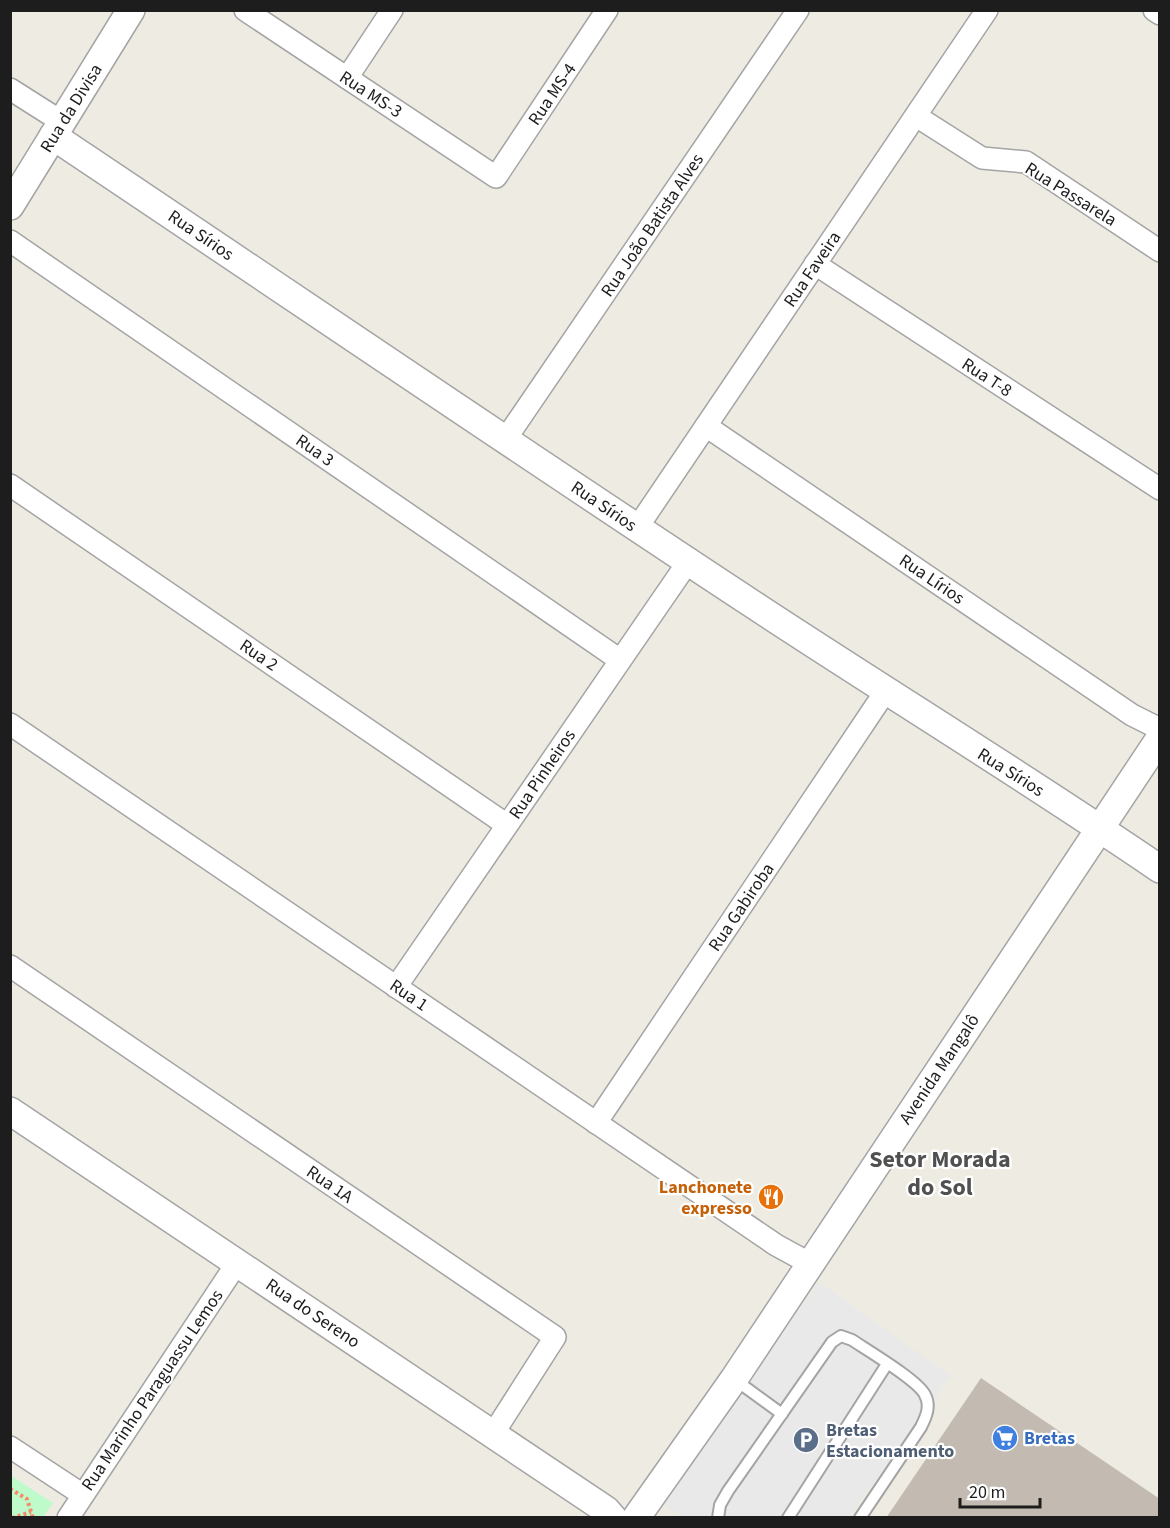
<svg xmlns="http://www.w3.org/2000/svg" width="1170" height="1528" font-family="'Source Sans 3',sans-serif">
<style>
.park{fill:#befaca}
.parking{fill:#e9e9e9}
.building{fill:#c3bbb2}
.lines{fill:none;stroke-linecap:round;stroke-linejoin:round}
.service-casing{stroke:#a4a4a4;stroke-width:14}
.minor-casing{stroke:#a4a4a4;stroke-width:24}
.tertiary-casing{stroke:#a4a4a4;stroke-width:30}
.path{stroke:#fc8766;stroke-width:4;stroke-dasharray:3 3;stroke-linecap:butt}
.service{stroke:#fff;stroke-width:10}
.minor{stroke:#fff;stroke-width:21}
.tertiary{stroke:#fff;stroke-width:27}
.labels{text-anchor:middle;stroke-width:4.5;stroke-linejoin:round;paint-order:stroke}
.street-label{font-size:18px;fill:#1d1d1d;stroke:#fff}
.food-label{font-size:18px;font-weight:bold;fill:#c56008;stroke:#fff;text-anchor:end}
.service-label{font-size:18px;font-weight:bold;fill:#4e5e75;stroke:#fff;text-anchor:start}
.shop-label{font-size:18px;font-weight:bold;fill:#366cbe;stroke:#fff;text-anchor:start}
.district-label{font-size:24px;font-weight:bold;fill:#505050;stroke:#fff}
</style>
<rect width="100%" height="100%" fill="#eeece2"/>
<polygon class="park" points="10,1475 53,1503 43,1517 11,1517"/>
<polygon class="parking" points="819,1282 951,1376 849,1517 683,1517 662,1504"/>
<polygon class="building" points="981,1378 1160,1499 1160,1518 886,1518"/>
<g class="lines">
<g class="service-casing">
<g id="service">
<polyline points="734,1379 782,1414"/>
<path d="M718 1518 720 1505 728 1491 832 1342 841 1336 852 1340C867 1350 919 1381 925 1395 931 1406 926 1417 921 1427L860 1518"/>
<polyline points="788,1518 887,1364"/>
</g>
</g>
<g class="minor-casing">
<g id="minor">
<polyline points="245,10 496,177 607,10"/>
<polyline points="1154,10 1160,14"/>
<polyline points="347,78 392,10"/>
<polyline points="10,89 62,122"/>
<polyline points="916,116 982,158 1026,162 1160,251"/>
<polyline points="10,241 620,660"/>
<polyline points="815,264 1160,489"/>
<polyline points="706,426 1132,715 1160,729"/>
<polyline points="505,440 798,10"/>
<polyline points="10,485 507,825"/>
<polyline points="637,528 987,10"/>
<polyline points="10,724 776,1245 809,1263"/>
<polyline points="10,966 555,1337 493,1434"/>
<polyline points="396,987 688,562"/>
<polyline points="596,1123 885,692"/>
<polyline points="10,1447 83,1495"/>
<polyline points="68,1518 237,1263"/>
</g>
</g>
<g class="tertiary-casing">
<g id="tertiary">
<path d="M53 136C288 293 521 452 757 607 891 695 1028 779 1160 869"/>
<polyline points="10,206 131,10"/>
<polyline points="10,1111 606,1510 613,1518"/>
<polyline points="636,1518 734,1379 1160,738"/>
</g>
</g>
<g class="path">
<polyline points="10,1489 27,1499 33,1518"/>
<polyline points="12,1518 31,1512"/>
</g>
<use href="#service" class="service"/>
<use href="#minor" class="minor"/>
<use href="#tertiary" class="tertiary"/>
</g>
<defs>
<g id="restaurant-disc" transform="scale(1.35)"><circle r="9.5" fill="#e8710a" stroke="#fff"/><path d="M-5-6h1v4h1v-4h1v4h1v-4h1v5L-1.5 .5V6h-2V.5L-5-1ZM5-6V6H3V1.5H1.5Q1.5-4 5-6Z" fill="#fff"/></g>
<g id="supermarket-disc" transform="scale(1.35)"><circle r="9.5" fill="#3f7fe0" stroke="#fff"/><path d="M-6-5.5h2.5l.6 2H6L4.5 2H-2.5L-4.4-4H-6ZM-1.5 3.2a1.3 1.3 0 1 0 .1 0ZM3 3.2a1.3 1.3 0 1 0 .1 0Z" fill="#fff"/></g>
<g id="parking-disc" transform="scale(1.35)"><circle r="9.5" fill="#5c6f8a" stroke="#fff"/><path d="M-3.5-5.5H1a3.5 3.5 0 0 1 0 7H-1V5.5H-3.5ZM-1-3.4V-.6H.8a1.4 1.4 0 0 0 0-2.8Z" fill="#fff"/></g>
</defs>
<g fill-rule="evenodd">
<use href="#restaurant-disc" x="771" y="1197"/>
<use href="#supermarket-disc" x="1005" y="1438"/>
<use href="#parking-disc" x="806" y="1440"/>
</g>
<g class="labels">
<g class="street-label">
<text transform="translate(371 94) rotate(33)" y="6">Rua MS-3</text>
<text transform="translate(552 94) rotate(-56)" y="6">Rua MS-4</text>
<text transform="translate(71 108) rotate(-58)" y="6">Rua da Divisa</text>
<text transform="translate(1071 194) rotate(32)" y="6">Rua Passarela</text>
<text transform="translate(652 225) rotate(-56)" y="6">Rua João Batista Alves</text>
<text transform="translate(201 235) rotate(34)" y="6">Rua Sírios</text>
<text transform="translate(812 269) rotate(-56)" y="6">Rua Faveira</text>
<text transform="translate(987 377) rotate(33)" y="6">Rua T-8</text>
<text transform="translate(315 450) rotate(35)" y="6">Rua 3</text>
<text transform="translate(604 506) rotate(34)" y="6">Rua Sírios</text>
<text transform="translate(932 579) rotate(34)" y="6">Rua Lírios</text>
<text transform="translate(259 655) rotate(34)" y="6">Rua 2</text>
<text transform="translate(1011 772) rotate(32)" y="6">Rua Sírios</text>
<text transform="translate(542 774) rotate(-56)" y="6">Rua Pinheiros</text>
<text transform="translate(741 907) rotate(-56)" y="6">Rua Gabiroba</text>
<text transform="translate(409 995) rotate(34)" y="6">Rua 1</text>
<text transform="translate(939 1069) rotate(-56)" y="6">Avenida Mangalô</text>
<text transform="translate(330 1184) rotate(34)" y="6">Rua 1A</text>
<text transform="translate(313 1313) rotate(34)" y="6">Rua do Sereno</text>
<text transform="translate(152 1390) rotate(-56)" y="6">Rua Marinho Paraguassu Lemos</text>
</g>
<g class="food-label">
<text x="752" y="1193">Lanchonete<tspan x="752" dy="21">expresso</tspan></text>
</g>
<g class="service-label">
<text x="826" y="1436">Bretas<tspan x="826" dy="21">Estacionamento</tspan></text>
</g>
<g class="shop-label">
<text x="1024" y="1444">Bretas</text>
</g>
<g class="district-label">
<text x="940" y="1167">Setor Morada<tspan x="940" dy="28">do Sol</tspan></text>
</g>
</g>
<rect width="1170" height="1528" fill="none" stroke="#1d1d1d" stroke-width="24"/>
<path d="M960 1498v9h80v-9" fill="none" stroke="#1d1d1d" stroke-width="3"/>
<text x="969" y="1498" font-size="18" fill="#1d1d1d" stroke="#ffffff" stroke-width="4.5" paint-order="stroke">20 m</text>
</svg>
